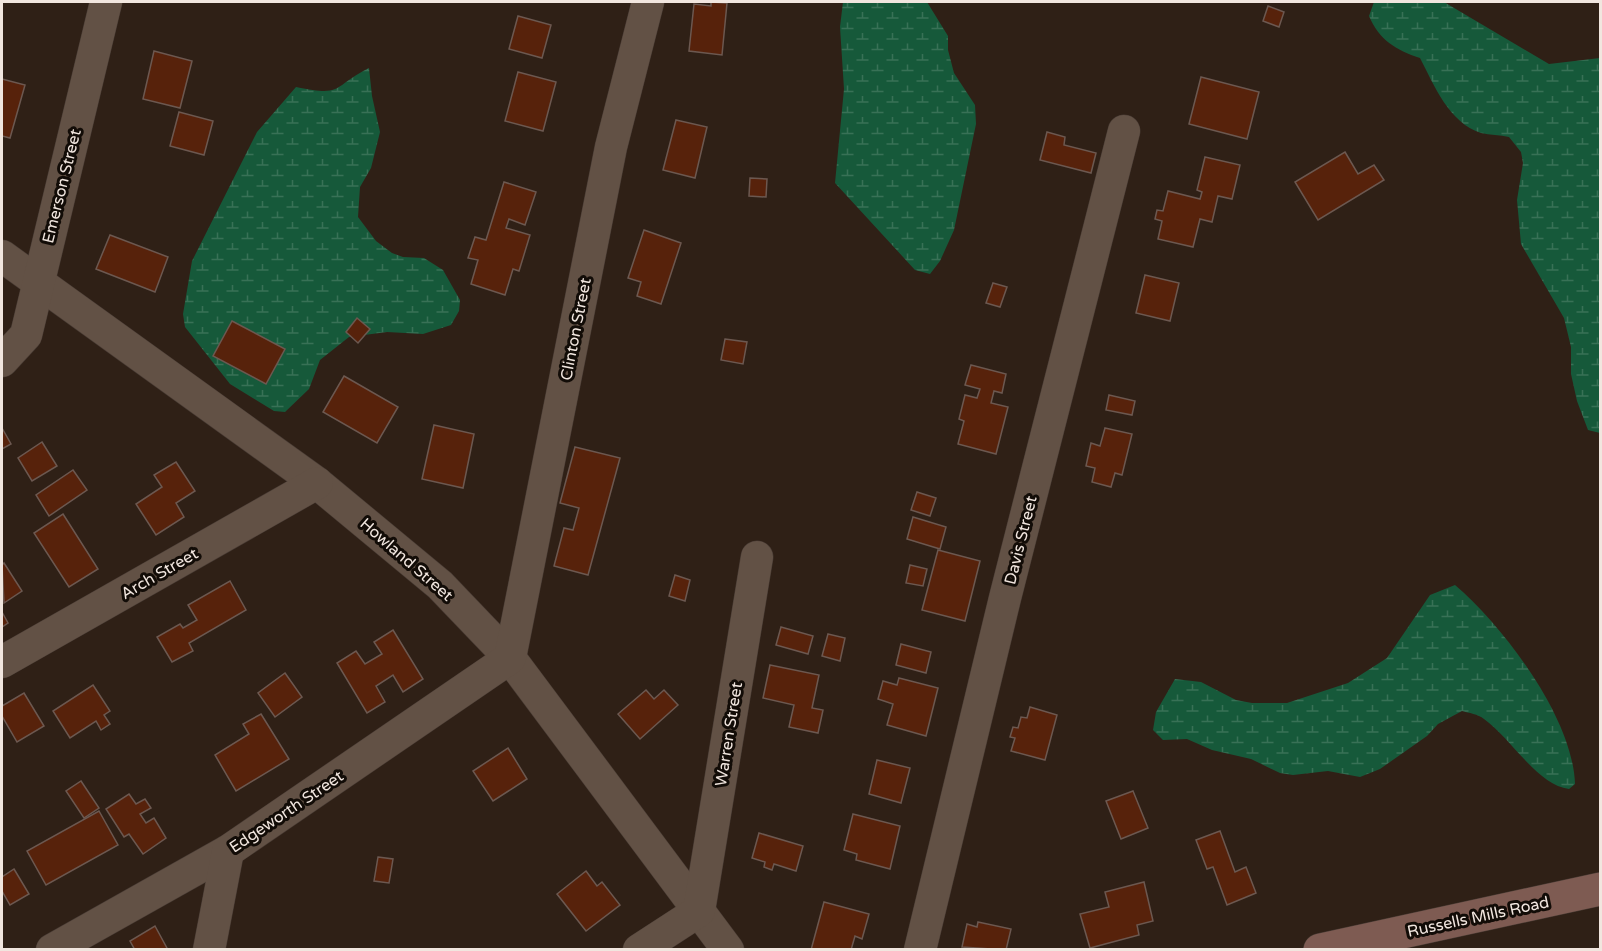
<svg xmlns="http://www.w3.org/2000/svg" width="1602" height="951" font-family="'Varela Round',sans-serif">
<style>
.wetland{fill:url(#wetland-marsh)}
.building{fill:#57220b;stroke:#6c5850;stroke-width:1.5}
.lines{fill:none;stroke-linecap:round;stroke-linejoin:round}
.minor-casing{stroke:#473a33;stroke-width:33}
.secondary-casing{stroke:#473a33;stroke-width:34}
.minor{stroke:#625145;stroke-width:32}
.secondary{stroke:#7e5b52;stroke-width:33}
.labels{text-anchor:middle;stroke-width:6;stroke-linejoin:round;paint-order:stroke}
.street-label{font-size:16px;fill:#f1e6df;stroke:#120c07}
</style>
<defs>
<pattern id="wetland-marsh" width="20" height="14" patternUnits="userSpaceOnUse" patternTransform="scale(1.5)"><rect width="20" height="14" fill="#16593a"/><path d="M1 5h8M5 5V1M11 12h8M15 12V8" fill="none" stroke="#387156"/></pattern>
</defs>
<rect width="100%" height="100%" fill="#2f2016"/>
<g class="wetland">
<polygon points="843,2 927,2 948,36 948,50 954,73 975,105 976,124 954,230 940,261 930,274 915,270 835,183 844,89 840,27"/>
<path d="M1374 2H1444L1549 64 1600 58V433L1588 430 1577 401 1571 374V347L1564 318 1521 244 1517 200 1523 163 1521 152 1509 137C1500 135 1490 135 1481 133 1449 123 1434 85 1420 58 1396 50 1379 40 1369 16Z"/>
<path d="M369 68 372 96 380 132 371 168 360 187 358 217 376 241 392 253 403 257 424 258 443 270 460 300 459 311 451 325 423 334 387 332 349 337 320 360 309 389 285 412 274 411 230 384 185 327 183 314 192 261 257 132 296 87C345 97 331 87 369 68Z"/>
<path d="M1455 585C1504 627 1573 718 1575 784L1569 789C1537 785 1510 737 1484 719 1478 714 1469 713 1462 711L1438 724 1427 736 1380 769 1360 777 1328 771 1293 775 1280 773 1251 759 1212 750 1187 739 1163 740 1153 730 1156 712 1175 679 1201 682 1236 700 1252 703H1287L1348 683 1387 658 1430 595Z"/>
</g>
<g class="building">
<polygon points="711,2 727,3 722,55 689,51 694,4 711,6"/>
<polygon points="1268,6 1284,12 1279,27 1263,21"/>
<polygon points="518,16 551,25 542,58 509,49"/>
<polygon points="154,51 192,61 180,108 143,99"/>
<polygon points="518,72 556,82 543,131 505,121"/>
<polygon points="1201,77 1259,92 1247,139 1189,124"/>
<polygon points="2,79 25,85 10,138 2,136"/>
<polygon points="179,112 213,121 204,155 170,146"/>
<polygon points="676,120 707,127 695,178 663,170"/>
<polygon points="1047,132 1065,137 1064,145 1096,153 1091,173 1040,160"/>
<polygon points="1345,152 1358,174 1374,165 1384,180 1318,220 1295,182"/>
<polygon points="1205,157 1240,165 1232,199 1218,196 1212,222 1200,219 1193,247 1158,239 1162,221 1155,219 1157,210 1163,211 1168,191 1200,199 1202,192 1197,190"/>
<polygon points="750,178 767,179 766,197 749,196"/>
<polygon points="504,182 536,192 525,225 509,219 506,228 530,235 519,271 513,269 505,295 471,284 478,260 468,258 475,237 486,240"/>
<polygon points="644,230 681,243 661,304 637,296 641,282 628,278"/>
<polygon points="110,235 168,257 155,292 96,269"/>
<polygon points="1145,275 1179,283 1170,321 1136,313"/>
<polygon points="993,283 1007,287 1000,307 986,303"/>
<polygon points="357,318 370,329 358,343 346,332"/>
<polygon points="232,321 285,349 266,384 213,356"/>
<polygon points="725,339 747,342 743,364 721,360"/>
<polygon points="971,365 1006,374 1002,393 994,391 991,403 1008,407 996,454 958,444 964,421 959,419 965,395 977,398 980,389 965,385"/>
<polygon points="344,376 398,407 377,443 323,412"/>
<polygon points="1109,395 1135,401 1132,415 1106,410"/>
<polygon points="434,425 474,434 463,488 422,479"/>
<polygon points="2,428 11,444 2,449"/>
<polygon points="1105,428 1132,434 1122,475 1115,473 1111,487 1092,482 1095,468 1086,466 1091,443 1100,446"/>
<polygon points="42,442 57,466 32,481 18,458"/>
<polygon points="575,447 620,458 588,575 554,566 564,528 573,530 579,508 560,503"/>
<polygon points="176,462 195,491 176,503 184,517 156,535 136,504 162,487 154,475"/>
<polygon points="73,470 87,490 49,516 36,495"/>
<polygon points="917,492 936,498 930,516 911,510"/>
<polygon points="63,514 98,569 69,587 34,533"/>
<polygon points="913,517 946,527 940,549 907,539"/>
<polygon points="938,550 980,561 965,621 922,610"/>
<polygon points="4,563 22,591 4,603 2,565"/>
<polygon points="910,565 927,569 923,586 906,583"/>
<polygon points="675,575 690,580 685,601 669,596"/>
<polygon points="230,581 246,610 189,643 193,651 172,662 157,637 180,624 183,628 197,620 188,605"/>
<polygon points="2,612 8,623 2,627"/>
<polygon points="781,627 813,636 808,654 776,645"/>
<polygon points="393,630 423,679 403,692 393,675 376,686 385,702 367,713 337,663 356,651 365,664 382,654 374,642"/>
<polygon points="828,634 845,638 840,661 822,656"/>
<polygon points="901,644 931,652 926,673 896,665"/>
<polygon points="770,665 819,675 812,708 823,710 818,733 789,727 794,705 763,698"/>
<polygon points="285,673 302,697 275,717 258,693"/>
<polygon points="899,678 938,688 926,736 887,725 893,704 878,699 883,681 897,685"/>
<polygon points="93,685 110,711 104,715 110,724 101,730 96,721 70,738 53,711"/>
<polygon points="646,690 654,699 664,690 678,705 640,739 618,714"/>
<polygon points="24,693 44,726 17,742 2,716 2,706"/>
<polygon points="1030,707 1057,715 1045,760 1011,751 1015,738 1010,737 1013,727 1018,728 1021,717 1027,718"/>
<polygon points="261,714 289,759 236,791 215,755 249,734 243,724"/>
<polygon points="508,748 527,779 493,801 473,771"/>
<polygon points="877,760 910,768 901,803 869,794"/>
<polygon points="81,781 99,808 84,818 66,791"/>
<polygon points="1133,791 1148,828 1121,839 1106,801"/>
<polygon points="129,794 136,804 145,799 151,808 140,814 146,823 154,818 166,838 143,854 129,834 124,837 106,809"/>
<polygon points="99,811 118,845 46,885 27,851"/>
<polygon points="853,814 900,826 890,869 856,860 857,854 844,850"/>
<polygon points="1220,831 1235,872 1246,867 1256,893 1227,905 1213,867 1207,869 1196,840"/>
<polygon points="759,833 803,846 796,871 774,864 772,870 764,867 765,862 752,858"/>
<polygon points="378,857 393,859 389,883 374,881"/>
<polygon points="14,869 29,894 10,905 2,891 2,877"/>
<polygon points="586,871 597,886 602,882 620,905 586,931 557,894"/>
<polygon points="1144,882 1153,921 1137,925 1139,935 1090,948 1080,914 1109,907 1105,892"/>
<polygon points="824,902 869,914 862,939 855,936 851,950 811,950"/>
<polygon points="978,922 1011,929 1006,950 962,947 967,924 977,927"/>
<polygon points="155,926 168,950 135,950 130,941"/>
</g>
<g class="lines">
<g class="minor-casing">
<g id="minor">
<polyline points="2,256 317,483 440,585 510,658 728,950"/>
<polyline points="2,361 26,335 106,2"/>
<polyline points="2,662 317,483"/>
<polyline points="52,950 228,851 510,658 611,147 648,2"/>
<polyline points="209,950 228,851"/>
<polyline points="639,950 699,911 757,557"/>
<polyline points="920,950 1005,598 1124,131"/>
</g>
</g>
<g class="secondary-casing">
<polyline id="secondary" points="1320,950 1600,889"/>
</g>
<use href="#minor" class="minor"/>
<use href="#secondary" class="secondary"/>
</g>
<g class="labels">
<g class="street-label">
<text transform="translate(61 186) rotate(-76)" y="6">Emerson Street</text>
<text transform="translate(575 329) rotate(-79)" y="6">Clinton Street</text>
<text transform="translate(1020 540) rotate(-76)" y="6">Davis Street</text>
<text transform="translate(407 559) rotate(41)" y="6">Howland Street</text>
<text transform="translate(159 573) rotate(-30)" y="6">Arch Street</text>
<text transform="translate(728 734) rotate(-81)" y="6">Warren Street</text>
<text transform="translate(286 811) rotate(-34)" y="6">Edgeworth Street</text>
<text transform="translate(1478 916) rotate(-12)" y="6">Russells Mills Road</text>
</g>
</g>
<rect width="1602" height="951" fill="none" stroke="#f1e6df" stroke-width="6"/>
</svg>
